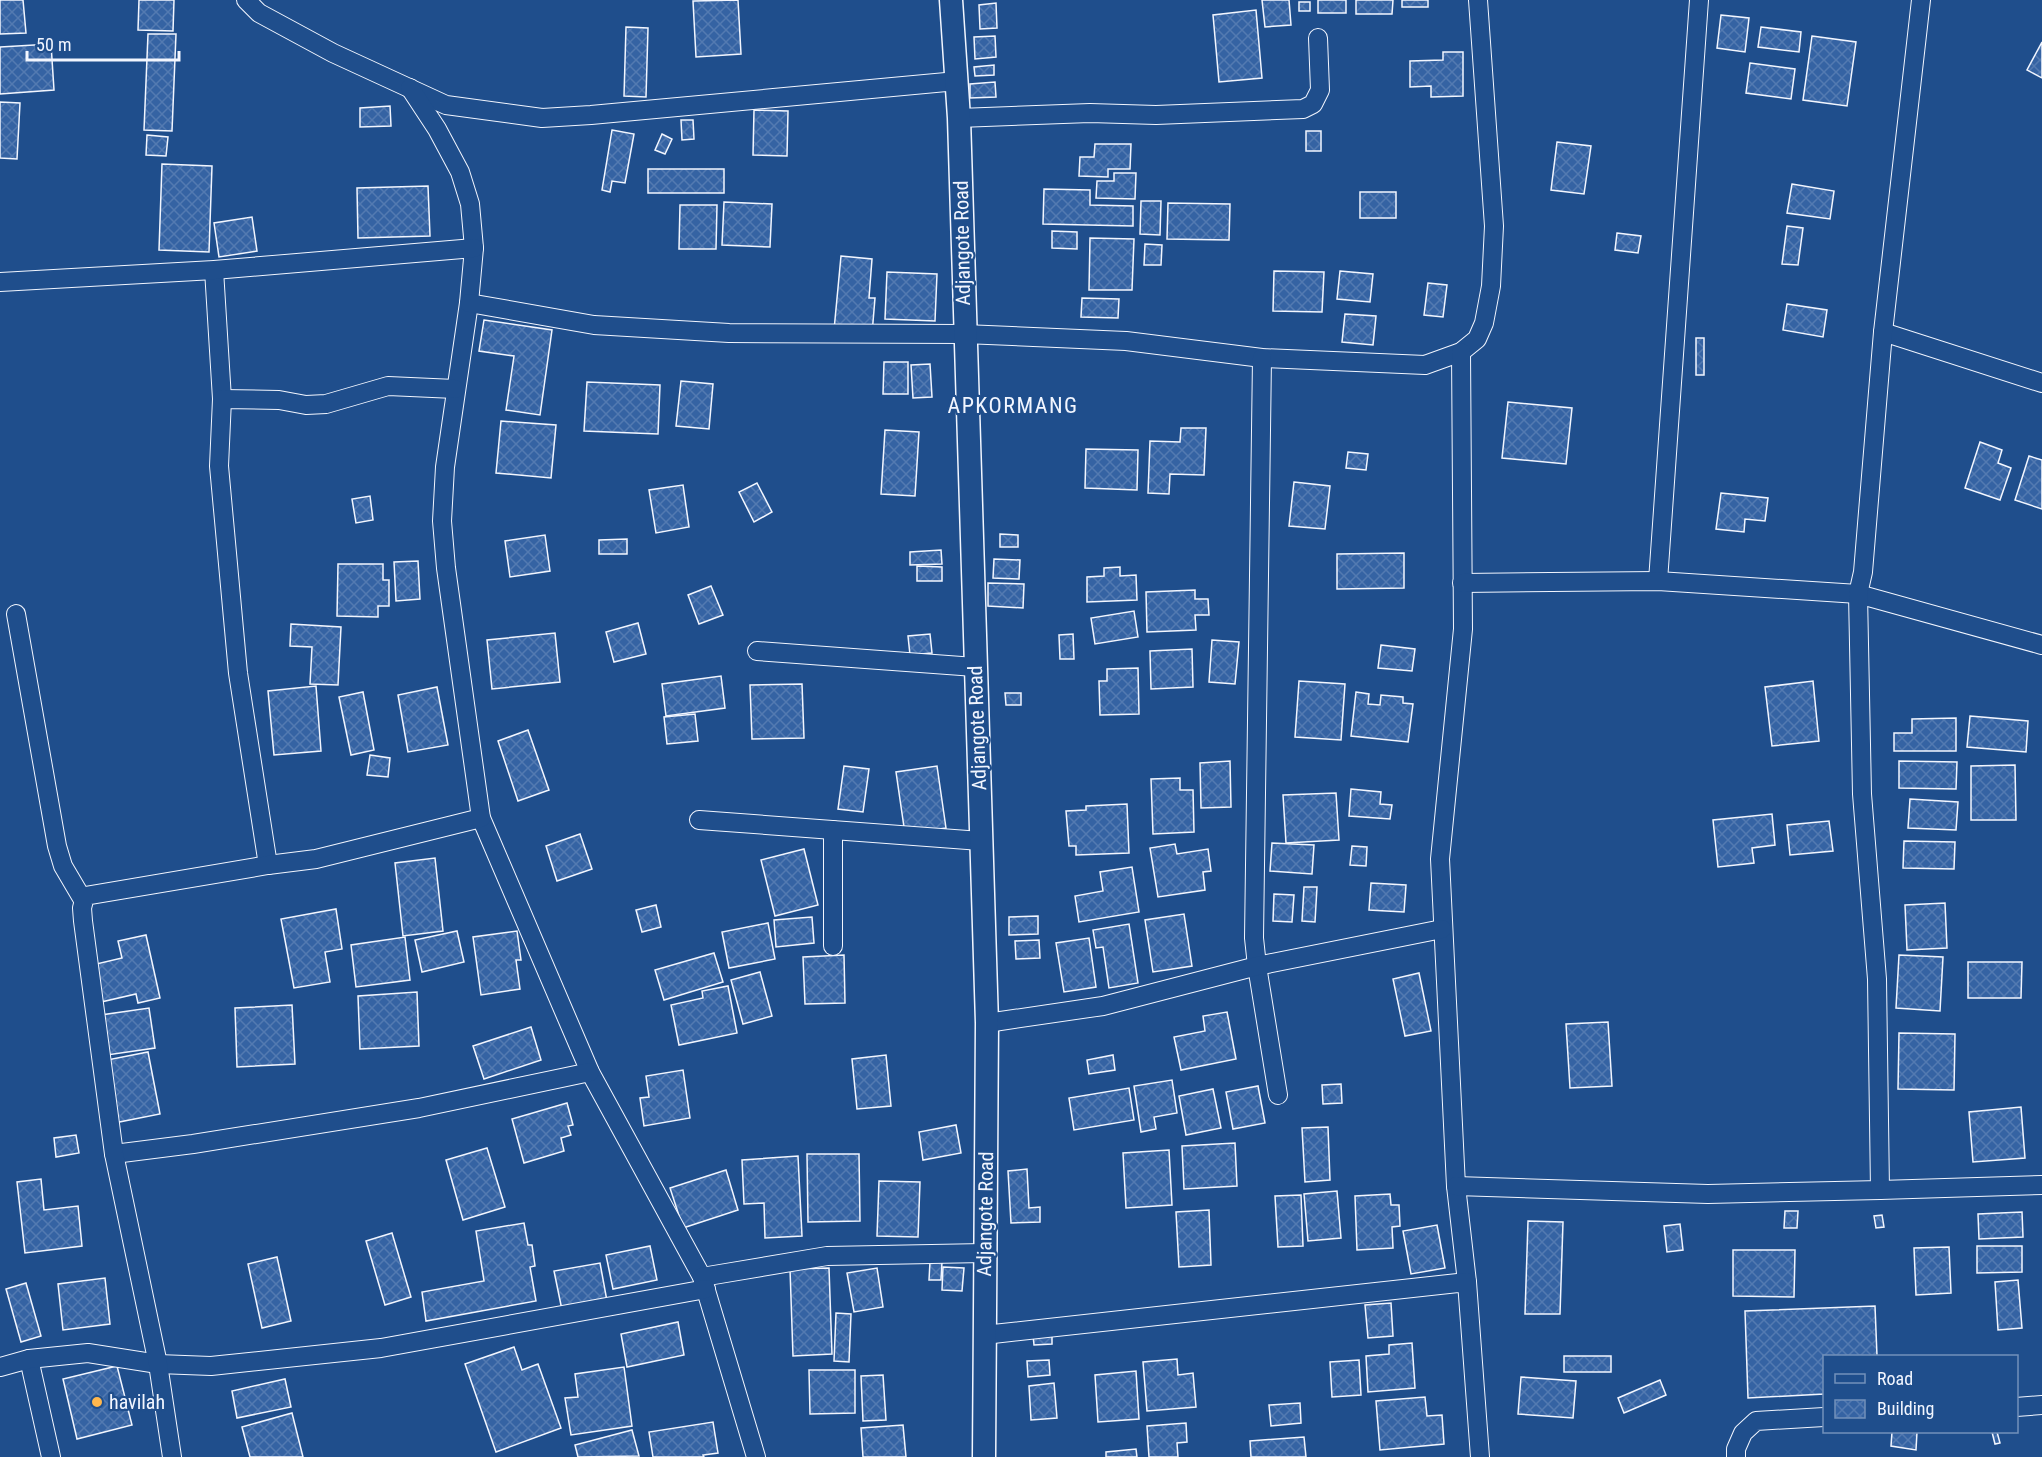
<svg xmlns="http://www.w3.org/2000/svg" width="2042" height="1457" font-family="'Roboto Condensed',sans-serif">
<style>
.building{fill:url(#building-cross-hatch);stroke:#f2f6ff;stroke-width:1.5}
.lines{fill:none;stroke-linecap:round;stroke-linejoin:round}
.minor-casing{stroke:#f2f6ff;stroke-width:20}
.tertiary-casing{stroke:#f2f6ff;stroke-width:25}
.minor{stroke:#1f4e8c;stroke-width:18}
.tertiary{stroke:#1f4e8c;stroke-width:22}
.poi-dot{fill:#ffb74d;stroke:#1f4e8c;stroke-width:2}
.labels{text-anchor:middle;stroke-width:4.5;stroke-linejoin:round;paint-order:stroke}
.street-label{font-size:20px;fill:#f2f6ff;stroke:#1f4e8c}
.poi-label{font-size:20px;fill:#f2f6ff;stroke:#1f4e8c;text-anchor:start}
.quarter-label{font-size:22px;letter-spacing:1.5px;fill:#f2f6ff;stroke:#1f4e8c}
</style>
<defs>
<pattern id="building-cross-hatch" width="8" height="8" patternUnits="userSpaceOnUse" patternTransform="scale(1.5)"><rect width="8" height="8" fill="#3563a3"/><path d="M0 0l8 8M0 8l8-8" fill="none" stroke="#537ab1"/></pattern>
</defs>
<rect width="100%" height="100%" fill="#1f4e8c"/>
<g class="building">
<polygon points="0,0 23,0 26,33 0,34"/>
<polygon points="139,0 174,0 173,31 138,30"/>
<polygon points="738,0 741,54 696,57 693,1"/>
<polygon points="1262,0 1289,0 1291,25 1265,27"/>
<rect x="1318" y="0" width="28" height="13"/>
<polygon points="1356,0 1393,0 1392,14 1356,14"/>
<rect x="1402" y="0" width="26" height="7"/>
<rect x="1299" y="2" width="11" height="9"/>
<polygon points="996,3 997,28 980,29 979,5"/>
<polygon points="1256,10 1262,78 1219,82 1213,15"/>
<polygon points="1721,15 1749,18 1745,52 1717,48"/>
<polygon points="626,27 648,28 646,97 624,96"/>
<polygon points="1761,27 1801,32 1799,52 1758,47"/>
<polygon points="148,34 176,34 172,131 144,130"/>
<polygon points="995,36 996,57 975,59 974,37"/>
<polygon points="1812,36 1856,42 1847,106 1803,100"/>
<polygon points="2042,42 2042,78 2027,70"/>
<polygon points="51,44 54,90 0,94 0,47"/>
<polygon points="1443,52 1463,52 1463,96 1431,97 1431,86 1410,87 1410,61 1443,60"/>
<polygon points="1750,63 1795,69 1791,99 1746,93"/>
<polygon points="994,65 994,75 975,76 974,67"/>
<polygon points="995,82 996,97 970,98 970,84"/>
<polygon points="0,102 20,103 17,159 0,158"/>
<polygon points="390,106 391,126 360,127 360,108"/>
<polygon points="754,110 788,111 787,156 753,155"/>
<polygon points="681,120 693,120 694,139 682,140"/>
<polygon points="612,130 634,134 625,183 612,181 610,192 602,190"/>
<rect x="1306" y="131" width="15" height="20"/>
<polygon points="662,134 672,139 665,154 655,150"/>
<polygon points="147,135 168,137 166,156 146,155"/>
<polygon points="1557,142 1591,146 1584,194 1551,190"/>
<polygon points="1095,144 1131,144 1130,169 1108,169 1108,177 1079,176 1080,157 1094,157"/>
<polygon points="162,164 212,166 209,252 159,250"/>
<rect x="648" y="169" width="76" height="24"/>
<polygon points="1114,173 1136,173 1135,199 1096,198 1097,181 1114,181"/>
<polygon points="1792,184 1834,191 1830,219 1787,213"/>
<polygon points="428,186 430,236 358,238 357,188"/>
<polygon points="1044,189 1090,190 1090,205 1133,206 1133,226 1043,224"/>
<rect x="1360" y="192" width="36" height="26"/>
<polygon points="1141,201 1161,201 1160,235 1140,234"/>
<polygon points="724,202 772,204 770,247 722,245"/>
<polygon points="1168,203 1230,204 1229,240 1167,239"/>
<polygon points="680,205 717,205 716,249 679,249"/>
<polygon points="252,217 257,251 219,257 214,223"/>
<polygon points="1787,226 1803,228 1798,265 1782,264"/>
<polygon points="1052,231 1077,232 1077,249 1052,248"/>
<polygon points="1617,233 1641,236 1638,253 1615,250"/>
<polygon points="1090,238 1134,239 1132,290 1089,290"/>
<polygon points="1145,244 1162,245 1161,265 1144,265"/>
<polygon points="841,256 872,259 869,298 875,298 872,334 834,330"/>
<polygon points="1274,271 1324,272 1322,312 1273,311"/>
<polygon points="1340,271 1373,274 1370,302 1337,299"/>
<polygon points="887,272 937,274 935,321 885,319"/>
<polygon points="1428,283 1447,285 1443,317 1424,315"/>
<polygon points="1082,298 1119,299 1118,318 1081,317"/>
<polygon points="1787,304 1827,310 1823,337 1783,330"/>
<polygon points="1345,314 1376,316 1373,345 1342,342"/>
<polygon points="484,320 552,330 540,415 506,410 514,356 479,351"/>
<rect x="1696" y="338" width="8" height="37"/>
<polygon points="884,362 908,362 908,394 883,394"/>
<polygon points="930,364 932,397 913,398 911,365"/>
<polygon points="681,381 713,384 709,429 676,426"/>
<polygon points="587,382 660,385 658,434 584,431"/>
<polygon points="1508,402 1572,408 1566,464 1502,458"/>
<polygon points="501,421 556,425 551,478 496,473"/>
<polygon points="1181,428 1206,428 1204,475 1170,474 1169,494 1148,493 1150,441 1180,442"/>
<polygon points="885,430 919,432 915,496 881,494"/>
<polygon points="1980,442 2002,450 1998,463 2011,468 2000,500 1965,488"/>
<polygon points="1086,449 1138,450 1137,490 1085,488"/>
<polygon points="1348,452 1368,454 1366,470 1346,468"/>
<polygon points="2029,456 2042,460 2042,509 2015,500"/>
<polygon points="1294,482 1330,486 1325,529 1289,526"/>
<polygon points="757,483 772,512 754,522 739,492"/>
<polygon points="683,485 689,527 656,533 649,490"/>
<polygon points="1721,493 1768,498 1765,521 1745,519 1744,532 1716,529"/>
<polygon points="370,496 373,520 356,523 352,499"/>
<polygon points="1000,534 1018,535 1018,547 1000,547"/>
<polygon points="545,535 550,571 510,577 505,541"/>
<polygon points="627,539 627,554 599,554 599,540"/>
<polygon points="941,550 942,564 910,565 910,552"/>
<polygon points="1404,553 1404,588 1337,589 1337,554"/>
<polygon points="994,559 1020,560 1019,579 993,578"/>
<polygon points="418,561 420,599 396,601 394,562"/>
<polygon points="338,564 383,564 383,580 389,580 389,606 378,606 378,617 337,616"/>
<polygon points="917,566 942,567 942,581 917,581"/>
<polygon points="1120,567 1120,576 1136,575 1137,600 1087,602 1087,577 1104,576 1104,568"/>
<polygon points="988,583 1024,584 1023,608 988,606"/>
<polygon points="711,586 723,615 699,624 688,595"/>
<polygon points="1195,590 1195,599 1208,599 1209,615 1195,615 1196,630 1147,632 1146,592"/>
<polygon points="1134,611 1138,637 1095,644 1091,618"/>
<polygon points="638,623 646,654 614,662 606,632"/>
<polygon points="291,624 341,627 338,685 310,684 312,647 290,646"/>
<polygon points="555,633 560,682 492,689 487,640"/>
<polygon points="930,634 932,653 910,655 908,636"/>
<polygon points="1073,634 1074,659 1060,659 1059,635"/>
<polygon points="1212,640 1239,642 1235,684 1209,682"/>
<polygon points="1381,645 1415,649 1412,671 1378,668"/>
<polygon points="1192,649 1193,687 1151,689 1150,651"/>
<polygon points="1138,668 1139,714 1100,715 1099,681 1107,681 1107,669"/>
<polygon points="721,676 725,708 666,716 662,684"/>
<polygon points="1299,681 1345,684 1341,740 1295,737"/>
<polygon points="1813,681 1819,741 1772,746 1765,687"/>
<polygon points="802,684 804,738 752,739 750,685"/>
<polygon points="316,686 321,751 274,755 268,691"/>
<polygon points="437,687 448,745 408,752 398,695"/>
<polygon points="363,692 374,750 351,755 339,697"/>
<polygon points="1356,692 1369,694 1368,704 1380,705 1381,695 1403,697 1403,703 1413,704 1408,742 1351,736"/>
<polygon points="1005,693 1021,693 1021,705 1006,705"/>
<polygon points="695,714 698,741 667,744 664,717"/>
<polygon points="1970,716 2028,721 2026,752 1967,747"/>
<polygon points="1956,718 1956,751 1894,751 1894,733 1912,733 1912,719"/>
<polygon points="528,730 549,790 518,801 498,741"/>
<polygon points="370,755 390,758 388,777 367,775"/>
<polygon points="1230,761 1231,807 1201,808 1200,763"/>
<polygon points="1899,761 1957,762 1956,789 1899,788"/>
<polygon points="2015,765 2016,820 1971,820 1971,766"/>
<polygon points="844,766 869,769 863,812 838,809"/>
<polygon points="937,766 946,828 905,834 896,772"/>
<polygon points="1180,778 1180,790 1193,790 1194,832 1153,834 1151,779"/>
<polygon points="1351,789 1381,792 1380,804 1392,805 1390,819 1349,816"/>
<polygon points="1336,793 1339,840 1286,843 1283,795"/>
<polygon points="1910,799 1958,802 1956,830 1908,828"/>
<polygon points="1127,804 1129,853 1076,855 1076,846 1069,846 1066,811 1086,810 1086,806"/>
<polygon points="1772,814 1775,845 1752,848 1754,863 1718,867 1713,820"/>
<polygon points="1829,821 1833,851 1790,855 1787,825"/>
<polygon points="580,834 592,869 557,881 546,846"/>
<polygon points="1904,841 1955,842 1954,869 1903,868"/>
<polygon points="1272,843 1314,845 1312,874 1270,871"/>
<polygon points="1175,844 1177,854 1208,849 1211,871 1203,872 1205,890 1158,897 1150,848"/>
<polygon points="1352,846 1367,847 1366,866 1350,865"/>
<polygon points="804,849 818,905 775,916 761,860"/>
<polygon points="435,858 443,931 403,936 395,863"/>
<polygon points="1132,867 1139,912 1079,922 1075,896 1103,891 1100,872"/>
<polygon points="1371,883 1406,885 1404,912 1369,910"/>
<polygon points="1304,887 1317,887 1315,922 1302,921"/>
<polygon points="1274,894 1294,895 1292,922 1273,921"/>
<polygon points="1945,903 1947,948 1907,950 1905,905"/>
<polygon points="656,905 661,927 642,932 636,910"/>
<polygon points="336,909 342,949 325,952 330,982 294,988 281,919"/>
<polygon points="1184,914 1192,966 1153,972 1145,920"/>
<polygon points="1038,916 1038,934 1009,935 1009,917"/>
<polygon points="812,917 814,943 776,947 774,920"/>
<polygon points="768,923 775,959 729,968 722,932"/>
<polygon points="1129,924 1138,983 1109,988 1103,947 1096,948 1093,930"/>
<polygon points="457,931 464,962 422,972 415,940"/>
<polygon points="517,931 521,960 516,960 520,989 481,995 473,937"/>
<polygon points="146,935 160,998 138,1003 136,994 101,1002 92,965 122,958 118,941"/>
<polygon points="405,937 410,980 356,987 351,945"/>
<polygon points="1089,938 1096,987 1064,992 1056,943"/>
<polygon points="1039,940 1040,958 1016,959 1015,941"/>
<polygon points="714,953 723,982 664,1000 655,970"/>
<polygon points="844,955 845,1003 805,1004 803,957"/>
<polygon points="1899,955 1943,957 1940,1011 1896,1008"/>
<polygon points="1968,962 2022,962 2021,998 1968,998"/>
<polygon points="760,972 772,1016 743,1024 731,980"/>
<polygon points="1419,973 1431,1031 1405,1036 1393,979"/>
<polygon points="728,986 737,1033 679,1045 671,1005 703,998 702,991"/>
<polygon points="417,992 419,1046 360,1049 358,996"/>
<polygon points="292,1005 295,1064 237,1067 235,1008"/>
<polygon points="149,1008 155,1048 107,1055 101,1015"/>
<polygon points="1227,1012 1236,1059 1181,1070 1174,1037 1205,1031 1203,1016"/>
<polygon points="1608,1022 1612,1086 1570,1088 1566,1024"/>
<polygon points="531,1027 541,1060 484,1079 473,1046"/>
<polygon points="1899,1033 1955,1034 1954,1090 1898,1089"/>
<polygon points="148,1052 160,1114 114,1123 107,1060"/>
<polygon points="886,1055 891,1106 857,1109 852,1059"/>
<polygon points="1113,1055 1115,1070 1089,1074 1087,1060"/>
<polygon points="683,1070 690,1118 644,1126 640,1098 649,1097 646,1076"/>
<polygon points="1172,1080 1177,1113 1154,1117 1156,1129 1141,1132 1134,1086"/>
<polygon points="1341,1084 1342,1103 1323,1104 1322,1085"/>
<polygon points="1258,1086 1265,1123 1233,1129 1226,1092"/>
<polygon points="1129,1088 1134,1120 1074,1130 1069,1098"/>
<polygon points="1213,1089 1221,1128 1186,1135 1179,1096"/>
<polygon points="567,1103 573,1125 568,1126 571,1135 561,1138 564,1151 524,1163 512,1119"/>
<polygon points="2021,1107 2025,1158 1973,1162 1969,1112"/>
<polygon points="956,1125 961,1153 923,1160 919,1132"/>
<polygon points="1328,1127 1330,1180 1305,1182 1302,1128"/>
<polygon points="76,1135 79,1153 56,1157 54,1138"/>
<polygon points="1235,1143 1237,1186 1184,1189 1182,1146"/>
<polygon points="487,1148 505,1207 463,1220 446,1160"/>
<polygon points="1169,1150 1172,1205 1126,1208 1123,1153"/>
<polygon points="807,1154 859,1154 860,1221 808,1222"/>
<polygon points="798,1156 802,1236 765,1238 764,1203 744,1204 742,1160"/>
<polygon points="1027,1169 1029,1208 1040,1207 1040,1222 1011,1223 1008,1171"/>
<polygon points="726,1170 738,1210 683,1228 670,1188"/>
<polygon points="41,1179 44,1210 78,1206 82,1246 25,1253 17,1182"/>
<polygon points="879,1181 920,1182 918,1237 877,1236"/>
<polygon points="1337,1191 1341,1238 1308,1241 1304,1194"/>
<polygon points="1390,1194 1391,1205 1399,1205 1400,1226 1392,1227 1393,1248 1357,1250 1355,1196"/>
<polygon points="1301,1195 1303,1246 1278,1247 1275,1196"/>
<polygon points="1209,1210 1211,1265 1179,1267 1176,1212"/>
<polygon points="1785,1211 1798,1211 1797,1228 1784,1228"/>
<polygon points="2022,1212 2023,1237 1979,1239 1978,1214"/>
<polygon points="1882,1215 1884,1227 1876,1228 1874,1216"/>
<polygon points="1528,1221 1563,1222 1560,1314 1525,1314"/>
<polygon points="524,1223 528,1245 532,1245 535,1266 530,1267 536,1301 426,1321 422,1292 484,1281 476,1231"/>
<polygon points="1680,1224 1683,1250 1667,1252 1664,1226"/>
<polygon points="1437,1225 1445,1268 1411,1274 1403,1231"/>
<polygon points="392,1233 411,1297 385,1305 366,1241"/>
<polygon points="650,1246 657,1280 613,1289 606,1255"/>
<polygon points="1977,1246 2022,1246 2022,1272 1977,1273"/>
<polygon points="1949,1247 1951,1293 1916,1295 1914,1248"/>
<polygon points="1733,1250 1795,1250 1794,1297 1733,1296"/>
<polygon points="277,1257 291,1321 262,1328 248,1264"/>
<polygon points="930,1262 942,1262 941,1280 929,1280"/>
<polygon points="600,1263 607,1301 562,1310 554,1271"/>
<polygon points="943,1267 964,1268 962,1291 942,1290"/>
<polygon points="829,1268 832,1354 793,1356 790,1269"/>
<polygon points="877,1268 883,1307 854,1312 847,1273"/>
<polygon points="105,1278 110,1324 63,1330 58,1284"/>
<polygon points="2018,1280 2022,1328 1998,1330 1995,1282"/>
<polygon points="26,1283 41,1336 21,1342 6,1289"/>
<polygon points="1391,1303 1393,1336 1368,1338 1365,1305"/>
<polygon points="1875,1306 1877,1356 1824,1356 1824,1394 1748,1398 1745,1311"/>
<polygon points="836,1313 851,1314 849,1362 834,1361"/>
<polygon points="678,1322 684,1355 627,1367 621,1334"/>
<polygon points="1052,1334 1052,1344 1034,1345 1033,1335"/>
<polygon points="1412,1343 1415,1388 1368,1392 1366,1356 1389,1354 1389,1345"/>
<polygon points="514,1347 522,1370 538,1364 561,1428 496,1452 465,1364"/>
<rect x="1564" y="1356" width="47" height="16"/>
<polygon points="1177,1359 1178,1375 1193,1373 1196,1407 1147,1411 1143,1362"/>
<polygon points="1049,1360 1050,1375 1028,1377 1027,1361"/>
<polygon points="1359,1360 1361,1395 1332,1397 1330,1362"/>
<polygon points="117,1366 132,1425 77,1439 63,1379"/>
<polygon points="624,1367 632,1426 571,1435 565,1398 578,1397 575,1374"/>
<polygon points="809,1370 855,1370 855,1413 810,1414"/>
<polygon points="1136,1371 1139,1419 1098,1422 1095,1375"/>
<polygon points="883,1375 886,1420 863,1421 861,1376"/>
<polygon points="1521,1377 1576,1381 1573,1418 1518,1414"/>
<polygon points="285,1379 291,1407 237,1418 232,1391"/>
<polygon points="1660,1380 1666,1395 1624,1413 1618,1398"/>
<polygon points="1054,1383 1057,1418 1031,1420 1029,1386"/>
<polygon points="1425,1397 1427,1416 1442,1415 1444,1444 1380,1450 1376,1401"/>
<polygon points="1300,1403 1301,1423 1271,1426 1269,1405"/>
<polygon points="292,1413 303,1457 250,1457 242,1427"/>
<polygon points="713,1422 718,1453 703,1455 704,1457 653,1457 649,1432"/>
<polygon points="1186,1423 1187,1442 1177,1443 1178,1457 1149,1457 1147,1426"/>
<polygon points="903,1425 906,1457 863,1457 861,1428"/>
<polygon points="632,1430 639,1456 578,1457 575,1445"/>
<polygon points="1892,1432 1917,1432 1916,1450 1891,1446"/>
<polygon points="1992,1432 1997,1432 2000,1443 1995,1444"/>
<polygon points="1304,1437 1306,1457 1251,1457 1250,1441"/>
<polygon points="1136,1449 1137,1457 1106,1457 1106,1452"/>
</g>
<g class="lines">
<g class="minor-casing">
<g id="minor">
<polyline points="246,0 259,13 333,53 446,105 542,118 591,115 957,81"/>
<polyline points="410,88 437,129 460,172 470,204 474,248 469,303 445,467 442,521 446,568 481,818 590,1072 702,1277 756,1457"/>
<polyline points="959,118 1090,113 1156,115 1303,109 1313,104 1320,90 1318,38"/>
<polyline points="214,270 222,399"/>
<polyline points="0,282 214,270 474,248"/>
<polyline points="469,303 594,325 729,333 964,334 1126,341 1262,358 1425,365 1461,352 1477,339 1484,323 1491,286 1494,226 1478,0"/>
<polyline points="1883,332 2042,383"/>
<polyline points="1461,352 1463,629 1440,859 1456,1186 1467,1282"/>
<polyline points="1262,358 1254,938 1257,966 1278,1095"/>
<polyline points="1658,581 1699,0"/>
<polyline points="1462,583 1658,581 1858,594 2042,645"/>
<polyline points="16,614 57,846 63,866 83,900"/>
<polyline points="757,651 975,667"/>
<polyline points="699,820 981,841"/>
<polyline points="268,865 238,673 219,466 222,399 279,400 306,405 326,404 388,386 455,389"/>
<polyline points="833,946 833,830"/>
<polyline points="987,1023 1103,1006 1257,966 1442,929"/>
<polyline points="114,1154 193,1144 419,1108 590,1072"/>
<polyline points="1456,1186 1708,1194 1880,1190 1877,979 1862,794 1858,594 1863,572 1883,332 1921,0"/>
<polyline points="1880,1190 2042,1185"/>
<polyline points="702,1277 827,1256 984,1253"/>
<polyline points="984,1335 1467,1282 1480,1457"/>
<polyline points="29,1359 51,1457"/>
<polyline points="0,1367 29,1359 88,1353 158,1364 211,1366 381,1348 706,1289"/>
<polyline points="2016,1407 2042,1405"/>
<polyline points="172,1457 158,1364 114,1154 83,921 82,908 85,896 268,865 316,859 481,818"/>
<polyline points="1736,1457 1736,1449 1743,1433 1756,1421 1824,1417"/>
</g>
</g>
<g class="tertiary-casing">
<polyline id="tertiary" points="951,0 959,118 987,1023 984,1457"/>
</g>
<use href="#minor" class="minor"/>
<use href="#tertiary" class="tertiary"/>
</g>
<circle class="poi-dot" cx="97" cy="1402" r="6"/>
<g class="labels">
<g class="street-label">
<text transform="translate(962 243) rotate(-91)" y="7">Adjangote Road</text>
<text transform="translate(977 728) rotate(-92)" y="7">Adjangote Road</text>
<text transform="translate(985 1214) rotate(-89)" y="7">Adjangote Road</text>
</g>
<g class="poi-label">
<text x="109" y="1409">havilah</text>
</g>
<g class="quarter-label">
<text x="1013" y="413">APKORMANG</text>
</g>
</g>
<rect x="1823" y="1355" width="195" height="78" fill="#1f4e8c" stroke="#7391ba" stroke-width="1.5"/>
<rect x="1835" y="1374" width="30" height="9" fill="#1f4e8c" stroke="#7391ba" stroke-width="1.5"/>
<text x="1877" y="1385" font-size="18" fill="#f2f6ff">Road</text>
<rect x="1835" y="1400" width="30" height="18" fill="url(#building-cross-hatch)" stroke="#7391ba" stroke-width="1.5"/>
<text x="1877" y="1415" font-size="18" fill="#f2f6ff">Building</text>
<path d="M27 51v9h152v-9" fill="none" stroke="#f2f6ff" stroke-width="3"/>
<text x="36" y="51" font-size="18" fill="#f2f6ff" stroke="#1f4e8c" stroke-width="4.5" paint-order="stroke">50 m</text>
</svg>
